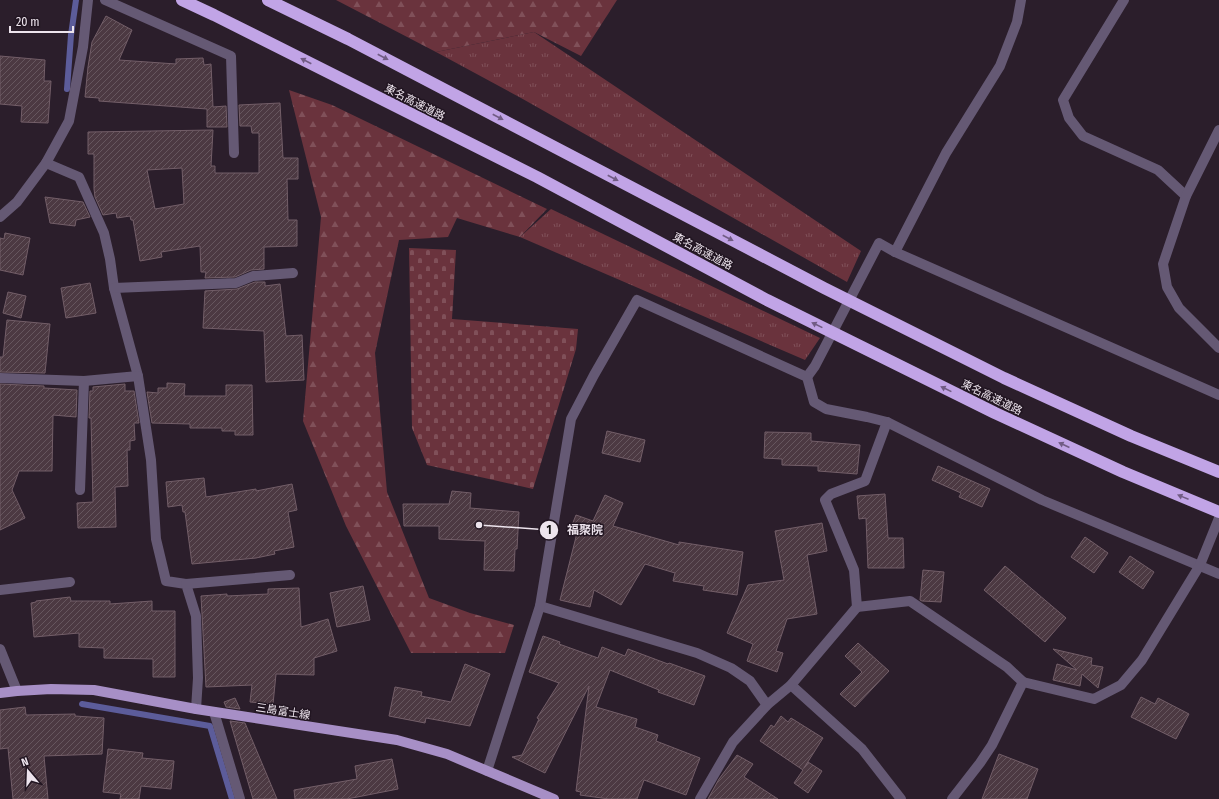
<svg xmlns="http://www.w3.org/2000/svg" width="1219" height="799" font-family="'Fira Sans Condensed','Noto Sans JP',sans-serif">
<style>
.grass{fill:url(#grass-tufts)}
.forest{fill:url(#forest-firs)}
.cemetery{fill:url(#cemetery-stones)}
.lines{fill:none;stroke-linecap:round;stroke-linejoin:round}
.stream{stroke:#5c5c9a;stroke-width:6}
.building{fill:url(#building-hatch);stroke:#735e68;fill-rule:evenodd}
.street{stroke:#655974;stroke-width:10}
.primary{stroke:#a78fc6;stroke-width:10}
.highway{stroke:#c1a4e6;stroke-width:12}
.oneway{fill:#715c84}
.labels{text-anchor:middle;stroke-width:3;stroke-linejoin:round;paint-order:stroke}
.street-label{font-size:11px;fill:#ede4ed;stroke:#211521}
.leader{fill:none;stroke:#ede4ed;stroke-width:1.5}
.callout-dot{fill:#ede4ed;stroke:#211521;stroke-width:1.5}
.mark-label{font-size:12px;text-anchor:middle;font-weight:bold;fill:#111}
.callout-label{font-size:12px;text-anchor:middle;font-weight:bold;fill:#ede4ed;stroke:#211521;stroke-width:3;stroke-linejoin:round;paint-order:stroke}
</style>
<defs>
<pattern id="grass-tufts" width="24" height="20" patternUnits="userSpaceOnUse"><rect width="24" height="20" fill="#6a333d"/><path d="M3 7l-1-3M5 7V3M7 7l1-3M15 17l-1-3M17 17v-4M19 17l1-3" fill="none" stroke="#805059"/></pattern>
<pattern id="forest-firs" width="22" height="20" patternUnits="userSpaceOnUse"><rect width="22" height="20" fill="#6a333d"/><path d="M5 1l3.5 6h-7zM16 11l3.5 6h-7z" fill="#805059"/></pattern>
<pattern id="cemetery-stones" width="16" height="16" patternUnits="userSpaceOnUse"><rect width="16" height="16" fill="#6a333d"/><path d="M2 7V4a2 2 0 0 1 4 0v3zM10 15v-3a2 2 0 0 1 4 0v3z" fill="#805059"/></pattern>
<pattern id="building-hatch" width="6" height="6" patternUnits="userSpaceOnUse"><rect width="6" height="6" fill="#4c3942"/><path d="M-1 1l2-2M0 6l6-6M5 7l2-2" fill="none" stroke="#66565e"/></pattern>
</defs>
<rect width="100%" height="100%" fill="#2b1e2b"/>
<g class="grass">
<polygon points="534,32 861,251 847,282 521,98 436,52"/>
<polygon points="551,209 820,338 805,360 520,237"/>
</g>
<g class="forest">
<polygon points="336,0 617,0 581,56 534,32 436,52"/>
<polygon points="289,90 332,105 547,209 520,237 457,218 448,237 399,240 375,353 387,492 429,598 470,613 514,625 505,653 411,653 346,526 303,421 321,217"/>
</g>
<polygon class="cemetery" points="409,248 456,250 452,319 578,329 576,349 533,489 427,465 412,428"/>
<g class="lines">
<g class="stream">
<polyline points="67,89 71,35 76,0"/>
<polyline points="82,704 210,726 232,799"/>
</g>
</g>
<g class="building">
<polygon points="106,16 132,30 119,60 176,64 176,59 203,58 204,65 211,64 213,107 226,106 227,127 207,127 207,109 99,101 99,98 85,97 88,67 92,42"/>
<polygon points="0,56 45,60 44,81 51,81 48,123 21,122 22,106 0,104"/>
<path d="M280 103 283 158H298V179H287L288 220H297V246L264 247V269L251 270 235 277 205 278 206 272H201L200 246 161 252 162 257 140 261 133 220H131L130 216 117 218 116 213 103 215 95 197 94 189V154H88V132L213 130 211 166H215V173H259V133H252L251 126H240L239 105ZM182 168 184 204 155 209 147 170Z"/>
<polygon points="45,197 83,202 90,217 76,220 75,226 50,223"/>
<polygon points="5,233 30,238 23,275 0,270 0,238 4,239"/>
<polygon points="255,282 265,282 265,286 280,284 286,336 302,335 304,380 266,382 264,331 203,328 205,291 237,289"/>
<polygon points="90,283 96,313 66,318 61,288"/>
<polygon points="8,292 26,296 21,318 3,313"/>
<polygon points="7,320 50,324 45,373 0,372 0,357 3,357"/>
<polygon points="167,383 185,384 184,396 226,396 226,385 252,385 253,435 235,435 235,431 222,431 222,428 190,428 190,424 152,423 147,392 158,393 158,388 167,388"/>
<polygon points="0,384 44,386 44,388 77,390 76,417 53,415 52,471 19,471 12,490 25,518 0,530"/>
<polygon points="125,384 125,391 134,391 139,423 134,423 135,440 130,441 130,450 127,450 128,486 115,487 116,527 78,528 77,503 93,502 91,418 89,418 90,391 93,391 93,387"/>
<polygon points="607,431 645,440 640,462 602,453"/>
<polygon points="765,432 811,433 811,441 860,445 857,474 818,471 818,466 782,465 782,459 764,458"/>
<polygon points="938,466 990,489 982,507 959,497 961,493 932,480"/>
<polygon points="204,478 206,497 256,489 256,491 292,484 297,510 288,512 294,547 274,551 275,554 256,558 192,564 185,512 183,512 182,505 168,507 166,482"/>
<polygon points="452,491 471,493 470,508 519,512 517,549 515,549 514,571 484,570 485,541 439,539 439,526 404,526 403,504 449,504"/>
<polygon points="885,494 888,538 903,538 904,568 868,568 866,518 859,519 857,496"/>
<polygon points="605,495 623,503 613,526 679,545 679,542 743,552 737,595 703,590 704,586 673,581 675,573 645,564 621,605 594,590 590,607 560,600 577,533 570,530 576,515 593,521"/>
<polygon points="822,523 827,551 807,555 817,614 787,619 776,651 783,653 777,672 747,661 753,644 727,633 748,585 784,580 775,531"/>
<polygon points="1085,537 1108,553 1094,573 1071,557"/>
<polygon points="1130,556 1154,572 1143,589 1119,572"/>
<polygon points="1005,566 1066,618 1045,642 984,590"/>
<polygon points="923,570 944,572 941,602 922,601 920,600"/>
<polygon points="363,586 370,620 337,627 330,593"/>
<polygon points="299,588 301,627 328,619 337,651 314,658 314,675 276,674 273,704 250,702 252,685 206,687 201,596 227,594 227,596 268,594 268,589"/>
<polygon points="70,597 71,601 110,601 110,604 152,601 152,611 175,611 175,677 153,677 153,659 104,658 104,648 79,647 79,633 34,637 31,603 36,602 36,601"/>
<polygon points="543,636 560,642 559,644 598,658 602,647 625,656 628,649 668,664 669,663 705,676 694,705 658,692 659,690 610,670 596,707 637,719 635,727 658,735 656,741 700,758 686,795 644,780 637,799 609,799 580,795 581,792 576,791 589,686 545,773 512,757 522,755 539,719 537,718 559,683 529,672"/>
<polygon points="858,643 889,671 855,707 840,694 862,672 845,656"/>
<polygon points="1053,649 1092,658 1091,665 1103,667 1098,688 1082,674 1080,686 1053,680 1057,664 1077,670"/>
<polygon points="465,664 490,674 470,726 426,718 425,723 389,716 395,687 422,692 421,696 451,702"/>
<polygon points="1141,697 1155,704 1158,698 1189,714 1176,739 1131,717"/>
<polygon points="235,698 240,709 226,707 224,702"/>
<polygon points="25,707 26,715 75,714 75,716 104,718 102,754 44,756 48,799 13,799 8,748 0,749 0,710"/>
<polygon points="781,716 788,722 791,718 823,738 804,768 808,762 822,771 808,793 794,783 803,770 760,741 771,725 774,727"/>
<polygon points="230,721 245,723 277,799 253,799"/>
<polygon points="108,749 143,753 142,758 174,761 171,789 141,786 139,799 120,799 121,794 103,792"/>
<polygon points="999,754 1038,769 1027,799 982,799"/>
<polygon points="737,755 753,764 744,777 778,799 708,799 719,779"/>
<polygon points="392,759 398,789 347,799 295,799 294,790 357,779 355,766"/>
</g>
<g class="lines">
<g class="street">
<polyline points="105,0 231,56 234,153"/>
<polyline points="1124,0 1063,100 1069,118 1083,136 1158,170 1186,196"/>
<polyline points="1219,130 1186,196 1163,264 1167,287 1179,308 1219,348"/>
<polyline points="46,163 79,177 104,233 110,259 114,288 138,376 151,460 156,539 166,581 186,584 196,616 198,678 196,709"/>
<polyline points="0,217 17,202 46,163 69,121 83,47 88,0"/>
<polyline points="895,252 946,153 1000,66 1017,22 1021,0"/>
<polyline points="114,288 236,283 253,276 293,273"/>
<polyline points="807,377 815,366 879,243 895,252 1219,395"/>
<polyline points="0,378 84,381 138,376"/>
<polyline points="80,490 84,381"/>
<polyline points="186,584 290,575"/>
<polyline points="0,590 70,582"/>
<polyline points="540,606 697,653 731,668 750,681 767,705"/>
<polyline points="857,607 910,601 1007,667 1023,682"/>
<polyline points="0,649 17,691"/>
<polyline points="791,685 862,749 901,799"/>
<polyline points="214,712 240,799"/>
<polyline points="487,771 540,606 571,419 594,375 637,300 807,377 814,402 826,409 867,417 887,422 1042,500 1219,574"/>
<polyline points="700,799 733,742 767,705 791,685 857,607 854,570 825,500 831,494 865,481 887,422"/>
<polyline points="952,799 980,763 992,745 1023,682 1094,699 1121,685 1142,660 1200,565 1219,518"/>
</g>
<polyline class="primary" points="0,693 17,691 51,689 94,690 196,709 397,740 447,754 554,799"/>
<g class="highway">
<polyline points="182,0 214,15 537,177 767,300 995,413 1123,472 1219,512"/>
<polyline points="268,0 348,39 824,288 1004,378 1131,436 1219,472"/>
</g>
</g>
<defs><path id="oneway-solid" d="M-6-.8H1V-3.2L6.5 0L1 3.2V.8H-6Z"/></defs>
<g class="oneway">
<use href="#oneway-solid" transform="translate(383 57) rotate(28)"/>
<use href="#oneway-solid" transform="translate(306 61) rotate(-153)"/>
<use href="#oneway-solid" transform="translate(498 117) rotate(28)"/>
<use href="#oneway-solid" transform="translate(613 178) rotate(28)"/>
<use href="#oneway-solid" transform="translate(728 238) rotate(28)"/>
<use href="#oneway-solid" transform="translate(817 325) rotate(-154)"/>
<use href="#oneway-solid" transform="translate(946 389) rotate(-154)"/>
<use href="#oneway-solid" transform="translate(1064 445) rotate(-155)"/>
<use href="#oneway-solid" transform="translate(1183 497) rotate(-158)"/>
</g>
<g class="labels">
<g class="street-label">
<text transform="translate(415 102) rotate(27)" y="4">東名高速道路</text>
<text transform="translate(703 251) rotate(28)" y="4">東名高速道路</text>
<text transform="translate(992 397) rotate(26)" y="4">東名高速道路</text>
<text transform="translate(283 711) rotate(9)" y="4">三島富士線</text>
</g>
</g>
<path class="leader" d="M479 525L549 530"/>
<g class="callout-dot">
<circle cx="479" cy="525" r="4"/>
<circle cx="549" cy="530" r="10"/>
</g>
<g class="mark-label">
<text x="549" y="534">1</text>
</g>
<g class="callout-label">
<text x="585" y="534">福聚院</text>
</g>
<g transform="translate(28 771) rotate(341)" stroke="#211521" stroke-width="3" paint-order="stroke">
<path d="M0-3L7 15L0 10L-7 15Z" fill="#ede4ed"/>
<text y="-6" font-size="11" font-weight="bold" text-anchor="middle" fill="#ede4ed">N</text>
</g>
<path d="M10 26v6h63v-6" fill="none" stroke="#ede4ed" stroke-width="2"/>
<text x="16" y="26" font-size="12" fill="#ede4ed" stroke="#211521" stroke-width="3" paint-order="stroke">20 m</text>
</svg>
